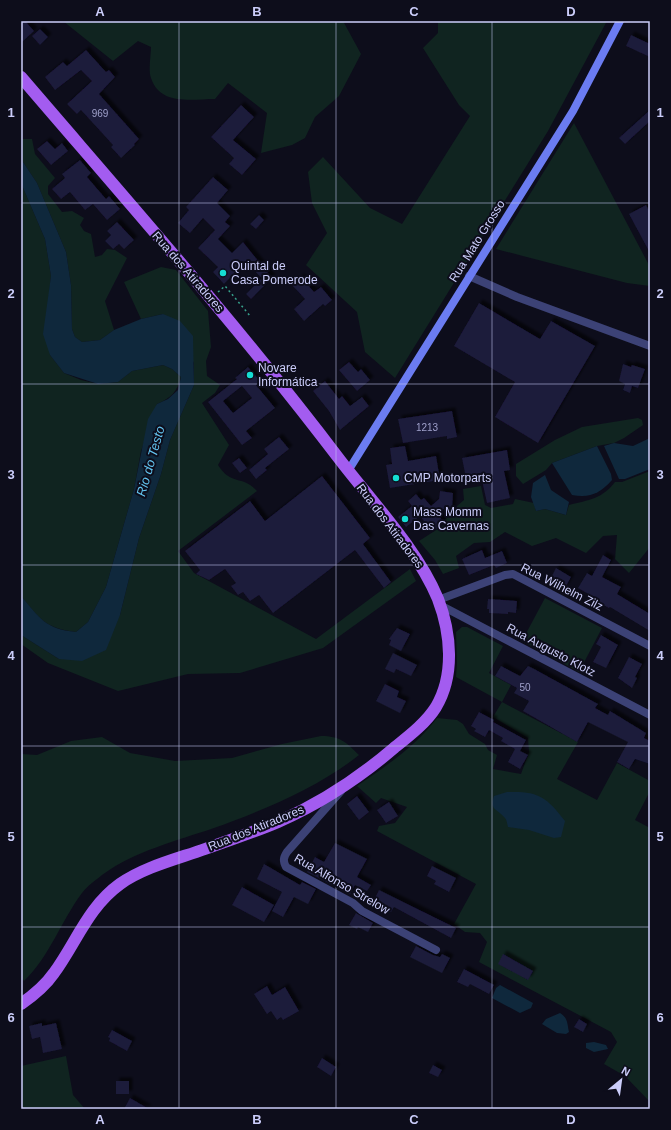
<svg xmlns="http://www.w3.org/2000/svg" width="671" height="1130" font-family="Arial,sans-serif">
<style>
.green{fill:#102420}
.water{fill:#0f283c}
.building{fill:#1c1a3a;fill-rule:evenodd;filter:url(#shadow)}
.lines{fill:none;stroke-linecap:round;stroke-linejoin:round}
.path{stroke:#37a28c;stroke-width:1.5;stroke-dasharray:2 3;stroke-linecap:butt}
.street{stroke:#3c4276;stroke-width:8}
.secondary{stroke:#6b7cf1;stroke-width:8}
.primary{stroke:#a35cf0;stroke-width:12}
.grid{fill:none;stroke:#cbcdfa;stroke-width:1;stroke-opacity:0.55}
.poi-dot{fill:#15ddd3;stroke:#0d0d1b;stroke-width:1.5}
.labels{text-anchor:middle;stroke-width:4;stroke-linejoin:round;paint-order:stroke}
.number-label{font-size:10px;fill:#9fa0ca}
.street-label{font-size:12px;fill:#cbcdfa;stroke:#0d0d1b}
.poi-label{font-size:12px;fill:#cbcdfa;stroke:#0d0d1b;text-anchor:start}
.water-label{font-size:13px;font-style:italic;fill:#63c4f0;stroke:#0d0d1b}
.neatline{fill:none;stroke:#cbcdfa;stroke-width:1.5}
.grid-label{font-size:13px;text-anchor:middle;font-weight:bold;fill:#cbcdfa}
</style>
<defs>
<filter id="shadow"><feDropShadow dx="3.5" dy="-3.5" stdDeviation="1" flood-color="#0009"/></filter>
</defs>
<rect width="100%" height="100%" fill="#0d0d1b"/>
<g class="green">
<path d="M63 21H343L361 54 339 96 315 117 305 138 292 145 261 153 267 113 228 83 215 99C192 99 160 106 151 78 148 70 151 56 151 47L138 41 113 61Z"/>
<polygon points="438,21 607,21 548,131 395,378 365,352 357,312 306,265 327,233 312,203 308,172 323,157 370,208 402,224 470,116 459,105 423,48 438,33"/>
<polygon points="574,123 650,267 650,286 627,283 496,249"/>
<polygon points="21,139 32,139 35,154 55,178 48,186 48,194 62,212 72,211 84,218 80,225 84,231 91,234 95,257 102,255 107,249 115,250 127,258 105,301 114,330 100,340 82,342 75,337 72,329 71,285 66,252 37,183 21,159"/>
<path d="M21 183 45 239 51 276 48 305 50 355 64 373 81 380 98 384 118 382 132 371 163 365 172 369 181 377C177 392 171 398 157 404L141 451 134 489 106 587 88 622 76 632C45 628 40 619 21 596Z"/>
<path d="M161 267 176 270 208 311 211 347 206 361 207 376 220 385 215 393 202 403 229 445 218 465C231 486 243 475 257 491L178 551 194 573 316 639 410 569 416 581 323 648 240 673 188 674 118 691 48 663 21 644V635L59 659 120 615 139 538 161 474 170 440 194 385V363L163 314 141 319 124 282Z"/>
<polygon points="638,418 642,420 643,425 624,438 614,443 597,446 552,463 546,470 523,484 516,476 516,464 555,440 582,427"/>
<path d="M650 471V547L629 573 615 559 617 535 603 536 586 553 556 538 532 546 505 532 490 542 474 543 456 556 459 568 443 574 435 560 419 541 444 525 445 519 457 511V506L464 500 463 489 481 486 485 505 491 508 513 504 515 499 534 503 536 511 545 509 566 515 569 505C589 500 602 499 615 482H622Z"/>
<polygon points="545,598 602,628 579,672 522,641"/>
<path d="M462 627H467L503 646 489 673 511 685 502 702 578 742 557 779 597 800 617 763 650 781V791L635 820 650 828V1102L625 1076 604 1064 617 1042 611 1032 479 962 487 942 480 933 465 932 454 924 476 884 377 831 379 826 395 823 407 807 381 798 376 803 357 786C386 766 416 746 437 718L457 720 463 724 469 734 485 744 488 750 497 755 493 769 521 774 529 752 528 738 493 717 502 702 456 677 457 663 456 632Z"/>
<path d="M321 736C340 736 346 742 359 755 321 786 260 812 214 828 176 841 135 851 102 875 96 880 87 886 82 893 61 921 50 956 24 981L21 977V754L37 755 71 741 102 737 130 753 175 761 232 758 282 744Z"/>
<polygon points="66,1056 73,1095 85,1109 21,1109 21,1066"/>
</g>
<g class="water">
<path d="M21 159 37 183 66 252 71 285 72 329 75 337 82 342 100 340 114 330 141 319 163 314 180 321 193 336 194 385 170 440 161 474 139 538 120 615 106 650 82 661 59 659 21 635V596C40 618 45 629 76 632L88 622 106 587 134 489 148 419 157 404 168 399 178 390 181 377 172 369 163 365 132 371 118 382 98 384 64 373 50 355 43 334 51 276 45 239 21 183Z"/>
<polygon points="650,438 650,469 625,479 619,479 604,446 614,443 633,446"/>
<path d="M597 446 611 474 612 480C599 494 590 498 572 495L552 463Z"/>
<polygon points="545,475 551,490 569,502 566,515 545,509 536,511 531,497 533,483"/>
<path d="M507 792C538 791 546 796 565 821L561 837 554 838 529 830 508 827C507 824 507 820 505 818 497 808 489 811 494 796Z"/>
<polygon points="500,985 533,1003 531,1008 520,1013 492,998 496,988"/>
<path d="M560 1013C568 1018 567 1023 569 1032L566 1034 557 1033 542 1024 546 1019Z"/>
<polygon points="594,1042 606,1045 608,1049 594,1052 586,1048 586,1043"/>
</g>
<g class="building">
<polygon points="21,21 25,21 34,31 21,43"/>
<polygon points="40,29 48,37 40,45 32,36"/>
<polygon points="631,35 650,44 650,57 626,46"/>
<polygon points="86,50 106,72 109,70 115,77 99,94 139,139 134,144 135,145 121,158 111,147 113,145 81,110 77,114 67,104 92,81 81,70 55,90 45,77 63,62 67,66"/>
<polygon points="241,105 254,117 233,140 256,159 242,175 229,164 234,158 211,137"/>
<polygon points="650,110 650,121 625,144 619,138"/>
<polygon points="47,141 55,149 62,143 68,151 51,165 37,149"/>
<polygon points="80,160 91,173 87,177 106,199 109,196 120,209 107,220 93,204 85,210 70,192 61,199 52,189 65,178 62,174"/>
<polygon points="213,177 228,190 217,203 230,216 225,222 230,226 218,239 232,253 243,242 272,278 251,299 246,294 262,278 245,262 224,284 213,272 218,267 198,248 215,230 203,218 190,233 178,223 189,210 186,207"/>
<polygon points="646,205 650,213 650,253 629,214"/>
<polygon points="259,215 264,220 256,229 250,224"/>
<polygon points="117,222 134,240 124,249 119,244 113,249 105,241 111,235 107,231"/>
<polygon points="301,277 314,292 321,287 332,300 325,306 323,304 304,321 294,309 305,299 292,285"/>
<polygon points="479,303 540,339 551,321 595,346 538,443 495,417 515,382 454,346"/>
<polygon points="349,362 358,372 361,369 370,380 357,391 339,370"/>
<polygon points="623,364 631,367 632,365 645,369 638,388 632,386 630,393 623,390 625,384 619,381"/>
<path d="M248 367 260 381 256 385 275 408 246 431 252 438 242 445 208 402 237 379 235 378ZM242 386 252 398 233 413 223 401Z"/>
<polygon points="325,381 339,399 342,396 350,406 362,397 369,406 340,430 329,411 313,391"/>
<polygon points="452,411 457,437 447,439 447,436 403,443 398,419"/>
<polygon points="279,437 289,449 265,468 267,470 256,479 249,470 268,454 264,449"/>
<polygon points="405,446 408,461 436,456 440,480 390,488 386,465 392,464 390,448"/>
<polygon points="507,450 510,470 504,471 510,498 487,503 481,476 466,478 462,458"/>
<polygon points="239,458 247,468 240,473 232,463"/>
<polygon points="322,476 370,538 363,544 391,582 384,588 355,550 273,613 259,595 250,601 243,592 238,595 231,586 236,583 225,569 209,580 196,574 200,570 185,551 250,501 265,521"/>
<polygon points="440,491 453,493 452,510 432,508 444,522 436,529 430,523 427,525 420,516 406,527 398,517 412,506 408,501 416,494 421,500 424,498 431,506 439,499"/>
<polygon points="482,550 485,558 502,551 507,563 496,568 494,565 469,575 462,559"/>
<polygon points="603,555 611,560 602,577 621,587 617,594 650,614 650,631 610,607 609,608 596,601 597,599 578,588 587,573 592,576"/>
<polygon points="556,568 571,577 565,588 550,580"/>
<polygon points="488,599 517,601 516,613 508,612 508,614 489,613 489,609 487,609"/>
<polygon points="397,628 410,634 401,651 389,645 391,640 389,639"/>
<polygon points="601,635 618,645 606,668 593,662 601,647 596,644"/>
<polygon points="393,653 417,665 411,676 396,669 394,673 385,669"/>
<polygon points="629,657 642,664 635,677 637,678 632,688 618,678"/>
<polygon points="501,666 520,676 528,666 536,670 598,704 595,708 608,715 610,711 646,733 644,738 650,741 650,764 635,759 629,769 617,762 628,742 588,722 577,742 523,711 529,701 514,693 517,688 495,676"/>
<polygon points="385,684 399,691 397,697 406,701 400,713 376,701"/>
<polygon points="479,712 494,720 493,722 526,740 520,751 528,755 520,769 508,762 515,749 501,741 503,738 489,730 485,737 474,731 476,729 471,726"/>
<polygon points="357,796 369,812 359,820 347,804"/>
<polygon points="389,802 398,816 386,823 377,810"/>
<polygon points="335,843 367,859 357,877 371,885 367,891 355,885 350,894 307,872 315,857 324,862"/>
<polygon points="264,864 300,885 302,882 316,889 308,904 294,897 283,917 272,911 282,892 257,879"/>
<polygon points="432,866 456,878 449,892 434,884 436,881 427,876"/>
<polygon points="242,887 274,905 264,922 232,905"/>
<polygon points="379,890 456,928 451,938 394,907 391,912 373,902"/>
<polygon points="356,913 373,923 368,932 358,927 357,929 349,925"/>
<polygon points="416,946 433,955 440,957 442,954 450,958 442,973 410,957"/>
<polygon points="503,954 533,971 528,980 498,964"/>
<polygon points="464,969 494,985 489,994 470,984 468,987 457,982"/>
<polygon points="267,986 272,995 285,987 299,1011 283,1020 281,1017 277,1020 271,1011 267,1014 254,994"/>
<polygon points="579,1019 587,1024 583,1032 574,1027"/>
<polygon points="42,1023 42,1026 56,1023 62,1049 43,1053 40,1037 32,1039 29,1026"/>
<polygon points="112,1030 132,1041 127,1051 109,1041 110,1038 108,1037"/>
<polygon points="322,1058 336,1067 331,1076 317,1067"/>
<polygon points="433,1065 442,1070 438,1077 429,1073"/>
<rect x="116" y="1081" width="13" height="13"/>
<polygon points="130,1098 149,1109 124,1109"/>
</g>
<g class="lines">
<polyline class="path" points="218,292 225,286 251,317"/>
<g class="street">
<polyline points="469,276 517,297 650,346"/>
<polyline points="438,600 505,575 513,574 650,646"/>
<polyline points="440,605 650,715"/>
<path d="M341 791 287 852C283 858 283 861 286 867L353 903 362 911 436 950"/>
</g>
<polyline class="secondary" points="348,471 573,111 620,21"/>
<path class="primary" d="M21 77C129 203 240 328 340 460 373 503 417 549 438 599 451 633 455 675 436 707 426 723 409 736 394 748 359 778 321 803 278 822 255 832 229 840 205 849 177 859 144 867 120 884 88 907 76 943 54 973 45 986 34 995 21 1004"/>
</g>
<path class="grid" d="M179 21V1109M336 21V1109M492 21V1109M21 203H650M21 384H650M21 565H650M21 746H650M21 927H650"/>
<g class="poi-dot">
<circle cx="223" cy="273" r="4"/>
<circle cx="250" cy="375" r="4"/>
<circle cx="396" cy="478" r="4"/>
<circle cx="405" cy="519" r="4"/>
</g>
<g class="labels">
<g class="number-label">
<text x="100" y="117">969</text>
<text x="427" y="431">1213</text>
<text x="525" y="691">50</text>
</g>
<g class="street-label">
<text transform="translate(477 241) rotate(-58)" y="4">Rua Mato Grosso</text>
<text transform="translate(188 272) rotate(49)" y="4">Rua dos Atiradores</text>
<text transform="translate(390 526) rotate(53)" y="4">Rua dos Atiradores</text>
<text transform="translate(562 587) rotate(27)" y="4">Rua Wilhelm Zilz</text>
<text transform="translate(551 650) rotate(28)" y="4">Rua Augusto Klotz</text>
<text transform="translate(256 828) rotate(-22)" y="4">Rua dos Atiradores</text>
<text transform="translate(342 884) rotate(30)" y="4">Rua Alfonso Strelow</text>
</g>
<g class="poi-label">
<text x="231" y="270">Quintal de<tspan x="231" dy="14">Casa Pomerode</tspan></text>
<text x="258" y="372">Novare<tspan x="258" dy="14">Informática</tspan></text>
<text x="404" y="482">CMP Motorparts</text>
<text x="413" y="516">Mass Momm<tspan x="413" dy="14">Das Cavernas</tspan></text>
</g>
<g class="water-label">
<text transform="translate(150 461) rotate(-74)" y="5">Rio do Testo</text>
</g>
</g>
<rect width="671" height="1130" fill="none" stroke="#0d0d1b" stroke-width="44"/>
<g transform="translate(621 1080) rotate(29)" stroke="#0d0d1b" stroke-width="3" paint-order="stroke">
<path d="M0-3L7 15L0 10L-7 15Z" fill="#cbcdfa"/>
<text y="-6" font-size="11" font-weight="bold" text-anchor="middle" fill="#cbcdfa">N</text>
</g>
<rect x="22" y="22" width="627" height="1086" class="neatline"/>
<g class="grid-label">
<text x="100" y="16">A</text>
<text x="257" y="16">B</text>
<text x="414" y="16">C</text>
<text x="571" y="16">D</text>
<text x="11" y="117">1</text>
<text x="660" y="117">1</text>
<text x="11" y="298">2</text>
<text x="660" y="298">2</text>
<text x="11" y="479">3</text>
<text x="660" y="479">3</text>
<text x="11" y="660">4</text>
<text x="660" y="660">4</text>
<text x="11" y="841">5</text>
<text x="660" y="841">5</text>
<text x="11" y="1022">6</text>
<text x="660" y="1022">6</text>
<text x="100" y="1124">A</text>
<text x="257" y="1124">B</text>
<text x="414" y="1124">C</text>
<text x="571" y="1124">D</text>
</g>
</svg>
